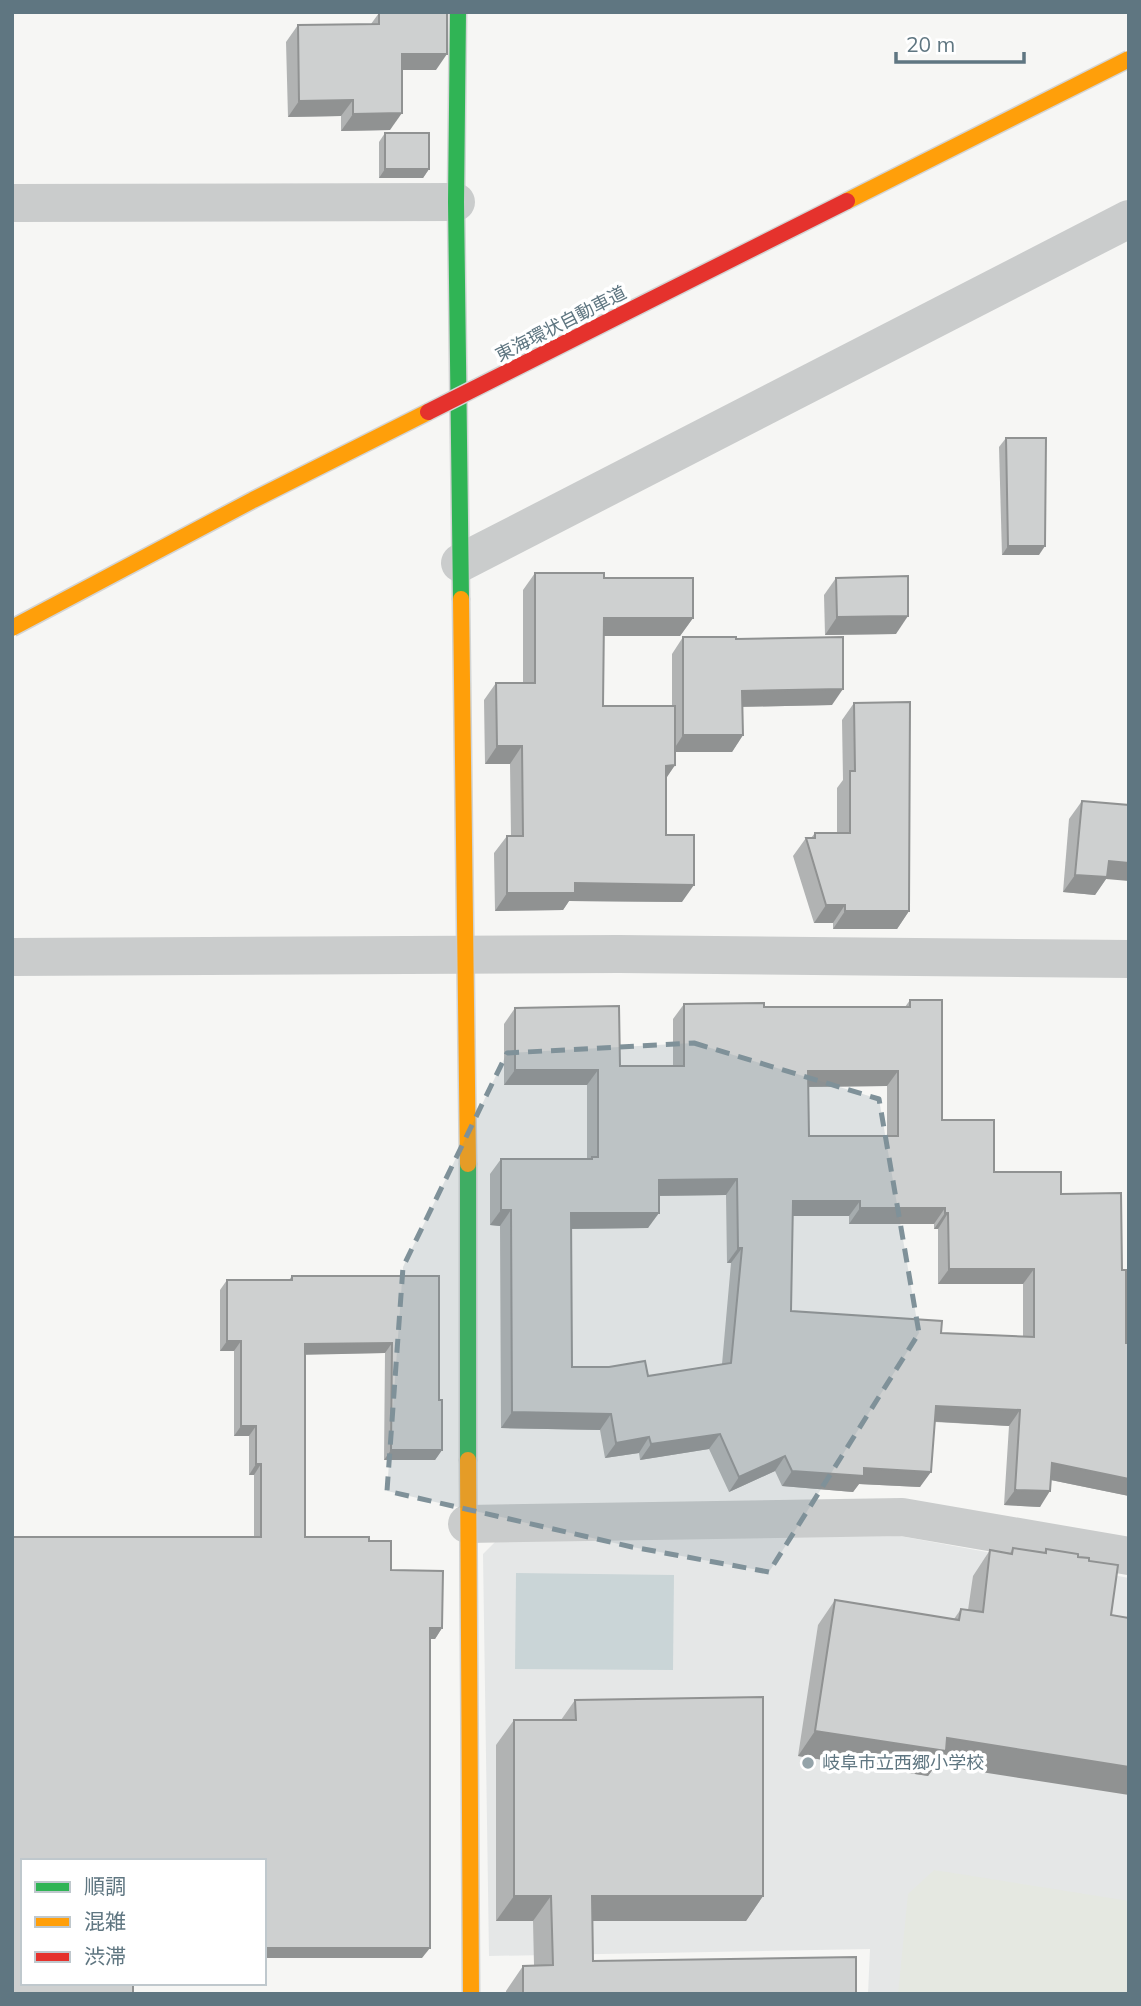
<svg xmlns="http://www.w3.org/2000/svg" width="1141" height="2006" font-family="Mulish,'Noto Sans JP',sans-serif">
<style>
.built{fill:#e5e7e7}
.green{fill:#e5e8e1}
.water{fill:#cad5d7}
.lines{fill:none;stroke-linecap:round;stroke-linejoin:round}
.fast-casing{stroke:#d2d4d4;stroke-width:19}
.slow-casing{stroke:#d2d4d4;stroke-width:19}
.street{stroke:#cacccc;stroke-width:38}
.fast{stroke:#30b455;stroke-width:16}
.slow{stroke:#ff9f0a;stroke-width:16}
.slow-bridge-casing{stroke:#d3d4d4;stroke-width:19;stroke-linecap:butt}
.jam-bridge-casing{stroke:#d3d4d4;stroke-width:19;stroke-linecap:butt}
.slow-bridge{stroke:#ff9f0a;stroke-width:16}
.jam-bridge{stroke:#e5322d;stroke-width:16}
.wall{fill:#b1b3b3;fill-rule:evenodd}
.shaded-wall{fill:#909292}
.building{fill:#ced0d0;stroke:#909292;stroke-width:2;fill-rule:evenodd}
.marked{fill:#7f9199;fill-opacity:0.2;stroke:#7f9199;stroke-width:5;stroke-dasharray:14 9;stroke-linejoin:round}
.poi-dot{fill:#94a3a9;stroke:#fff;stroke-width:2.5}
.labels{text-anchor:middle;stroke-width:7;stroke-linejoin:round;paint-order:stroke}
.street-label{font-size:18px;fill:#5f7681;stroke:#fff}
.poi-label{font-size:18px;fill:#5f7681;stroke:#fff;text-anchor:start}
</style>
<rect width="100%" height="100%" fill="#f6f6f4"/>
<polygon class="built" points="900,1536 1129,1578 1129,1994 868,1994 870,1949 489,1956 483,1554 499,1538"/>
<polygon class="green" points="934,1870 1129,1901 1129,1994 898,1994 908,1894"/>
<polygon class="water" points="516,1573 674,1575 673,1670 515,1669"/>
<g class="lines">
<g class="fast-casing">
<g id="fast">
<polyline points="458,12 456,202 461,599"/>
<polyline points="468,1460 468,1164"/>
</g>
</g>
<g class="slow-casing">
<g id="slow">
<polyline points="461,599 468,1164"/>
<polyline points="468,1460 471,1994"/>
</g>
</g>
<g class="street">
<polyline points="12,203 456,202"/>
<polyline points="460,563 1129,219"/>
<polyline points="12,957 619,954 1129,959"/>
<polyline points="467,1524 902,1517 1129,1556"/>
</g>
<use href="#fast" class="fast"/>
<use href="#slow" class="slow"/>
<g class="slow-bridge-casing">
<g id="slow-bridge">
<polyline points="847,201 1129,59"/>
<polyline points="12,628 253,500 428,412"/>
</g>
</g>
<g class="jam-bridge-casing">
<polyline id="jam-bridge" points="428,412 847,201"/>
</g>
<use href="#slow-bridge" class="slow-bridge"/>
<use href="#jam-bridge" class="jam-bridge"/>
</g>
<g class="wall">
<polygon points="379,13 436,70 402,70 390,130 341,131 341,116 288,117 286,42 298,25 371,24"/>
<polygon points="385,133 429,169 423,178 379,178 379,142"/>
<polygon points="1006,438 1039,555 1002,555 999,447"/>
<polygon points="535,573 604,578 693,618 680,636 604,636 603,706 672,706 672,654 683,637 736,639 832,705 742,707 743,735 732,752 675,752 675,765 666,778 666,835 682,902 569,901 563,910 495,911 494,853 507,836 511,836 510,764 485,764 484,700 496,683 523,683 523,590"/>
<polygon points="836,578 896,634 825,635 824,595"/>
<polygon points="854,703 909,911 897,929 833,929 833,923 814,923 793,856 806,838 811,838 815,833 837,833 837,788 843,780 842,720"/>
<polygon points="1082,801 1106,879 1095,895 1063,892 1069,819"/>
<path d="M910 1000 942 1120 994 1172 1061 1194 1122 1270 1126 1343 1129 1496 1051 1480 1040 1507 1004 1505 1009 1426 935 1422 920 1487 859 1484 853 1492 782 1486 775 1471 729 1492 709 1449 640 1460 639 1453 605 1458 600 1430 501 1428 500 1226 490 1225V1174L501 1159H587V1085H504V1024L515 1008 620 1066H673V1019L684 1004 764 1007H905ZM887 1086V1136H809L808 1087ZM726 1195 727 1263H731L722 1364 648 1376 572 1367 571 1229 648 1228 659 1196ZM793 1216H849V1224H934V1229H938V1284H1023V1337L941 1333 791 1311Z"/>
<polygon points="292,1276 439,1276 439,1400 442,1450 435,1460 384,1460 385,1353 305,1354 305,1537 369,1541 391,1570 442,1628 435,1639 430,1639 422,1958 264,1958 264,1861 12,1994 254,1537 254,1475 249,1475 249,1436 234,1436 234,1351 220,1351 220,1290 227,1280 289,1280"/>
<polygon points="1013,1548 1044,1552 1046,1549 1078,1554 928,1776 798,1756 818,1625 835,1600 954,1619 961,1609 968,1610 973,1576 990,1550 1010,1553"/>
<polygon points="575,1700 763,1896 746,1921 592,1921 593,1961 856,1994 506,1994 506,1991 523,1966 534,1965 533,1921 496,1921 496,1745 514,1720 561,1720"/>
</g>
<g class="shaded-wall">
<polygon points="402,54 447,54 436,70 390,70"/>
<polygon points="353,100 341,116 288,117 299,101"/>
<polygon points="402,113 390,130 341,131 353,114"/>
<polygon points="385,169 429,169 423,178 379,178"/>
<polygon points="1008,546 1045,546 1039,555 1002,555"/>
<polygon points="908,616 896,634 825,635 837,617"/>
<polygon points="604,618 693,618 680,636 592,636"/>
<polygon points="843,689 832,705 731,707 742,691"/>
<polygon points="683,735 743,735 732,752 672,752"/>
<polygon points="497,746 522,746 510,764 485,764"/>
<polygon points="675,765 663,783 666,766"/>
<polygon points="1109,861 1129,863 1129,881 1106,879 1095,895 1063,892 1075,875"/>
<polygon points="575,883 694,885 682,902 569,901 563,910 495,911 507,893"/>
<polygon points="826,905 845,905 833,923 814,923"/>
<polygon points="845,911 909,911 897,929 833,929"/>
<polygon points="515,1070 598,1070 587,1085 504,1085"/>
<polygon points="808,1071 898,1071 887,1086 797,1087"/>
<polygon points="737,1179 726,1195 648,1196 659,1180"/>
<polygon points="793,1201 860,1201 849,1216 782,1216"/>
<polygon points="860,1208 945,1208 934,1224 849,1224"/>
<polygon points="501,1210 511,1210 500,1226 490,1225"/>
<polygon points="571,1213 659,1213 648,1228 560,1229"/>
<polygon points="945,1213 948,1213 938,1229 934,1229"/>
<polygon points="738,1248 742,1248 731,1263 727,1263"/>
<polygon points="949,1269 1034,1269 1023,1284 938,1284"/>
<polygon points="227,1341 241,1341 234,1351 220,1351"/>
<polygon points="392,1343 385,1353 298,1355 305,1344"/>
<polygon points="936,1406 1020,1410 1009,1426 925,1421"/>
<polygon points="512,1412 611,1414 600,1430 501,1428"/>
<polygon points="241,1426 256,1426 249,1436 234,1436"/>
<polygon points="720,1434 709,1449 640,1460 651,1444"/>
<polygon points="649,1437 639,1453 605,1458 616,1443"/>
<polygon points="391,1450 442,1450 435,1460 384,1460"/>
<polygon points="785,1456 775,1471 729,1492 739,1477"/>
<polygon points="1052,1463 1129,1479 1129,1496 1041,1478"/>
<polygon points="256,1464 261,1464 254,1475 249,1475"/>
<polygon points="864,1468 931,1472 920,1487 859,1484 853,1492 782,1486 792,1471"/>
<polygon points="1015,1490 1050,1491 1040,1507 1004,1505"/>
<polygon points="430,1628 442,1628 435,1639 422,1639"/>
<polygon points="815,1731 947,1738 1129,1767 1129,1795 936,1765 928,1776 798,1756"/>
<polygon points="514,1896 551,1896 533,1921 496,1921"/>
<polygon points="592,1896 763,1896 746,1921 574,1921"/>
<polygon points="264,1948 430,1948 422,1958 264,1958"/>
</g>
<g class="building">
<polygon points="379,13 447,13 447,54 402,54 402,113 353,114 353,100 299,101 298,25 379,24"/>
<rect x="385" y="133" width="44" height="36"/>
<polygon points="1006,438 1046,438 1045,546 1008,546"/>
<polygon points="535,573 604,573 604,578 693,578 693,618 604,618 603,706 675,706 675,765 666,766 666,835 694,835 694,885 575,883 575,893 507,893 507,836 523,836 522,746 497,746 496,683 535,683"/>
<polygon points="908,576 908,616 837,617 836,578"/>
<polygon points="683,637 736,637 736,639 843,637 843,689 742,691 743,735 683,735"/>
<polygon points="910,702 909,911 845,911 845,905 826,905 806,838 815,838 815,833 850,833 850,771 855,771 854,703"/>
<polygon points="1082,801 1129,805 1129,863 1109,861 1107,877 1075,875"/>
<path d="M910 1000H942V1120H994V1172H1061V1194L1121 1193 1122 1270H1126V1343H1129V1479L1052 1463 1050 1491 1015 1490 1020 1410 936 1406 931 1472 864 1468V1476L792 1471 785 1456 739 1477 720 1434 651 1444 649 1437 616 1443 611 1414 512 1412 511 1210H501V1159H592V1157H598V1070H515V1008L619 1006 620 1066H684V1004L764 1003V1007H910ZM808 1071H898V1136H809ZM737 1179 738 1248H742L731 1363 648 1376 645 1361 609 1367H572L571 1213H659V1180ZM793 1201H860V1208H945V1213H948L949 1269H1034V1337L941 1333 942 1321 791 1311Z"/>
<polygon points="292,1276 439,1276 439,1400 442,1400 442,1450 391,1450 392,1343 305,1344 305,1537 369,1537 369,1541 391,1541 391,1570 443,1571 442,1628 430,1628 430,1948 264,1948 264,1861 23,1861 23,1983 133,1983 133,1994 12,1994 12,1537 261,1537 261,1464 256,1464 256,1426 241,1426 241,1341 227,1341 227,1280 292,1280"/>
<polygon points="1013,1548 1046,1553 1046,1549 1078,1554 1078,1557 1089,1558 1089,1561 1118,1565 1111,1615 1129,1618 1129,1767 947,1738 946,1751 815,1731 835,1600 959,1620 961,1609 983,1612 990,1550 1012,1554"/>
<polygon points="763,1697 763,1896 592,1896 593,1961 856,1957 856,1994 523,1994 523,1966 553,1965 551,1896 514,1896 514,1720 576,1720 575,1700"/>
</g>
<path class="marked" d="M694 1043 879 1099 919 1333 769 1572 632 1547 387 1491 403 1267 507 1053Z"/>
<circle class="poi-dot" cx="808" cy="1763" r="7"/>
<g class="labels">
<g class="street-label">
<text transform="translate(561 324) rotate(-27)" y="6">東海環状自動車道</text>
</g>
<g class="poi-label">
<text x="822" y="1769">岐阜市立西郷小学校</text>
</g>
</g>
<rect width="1141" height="2006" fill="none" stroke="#5f7681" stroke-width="28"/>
<rect x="21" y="1859" width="245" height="126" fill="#ffffff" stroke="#bfc8cd" stroke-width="2"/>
<rect x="35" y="1882" width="35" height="10" fill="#30b455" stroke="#bfc8cd" stroke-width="2"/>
<text x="84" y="1894" font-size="21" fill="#5f7681">順調</text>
<rect x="35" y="1917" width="35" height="10" fill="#ff9f0a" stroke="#bfc8cd" stroke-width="2"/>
<text x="84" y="1929" font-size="21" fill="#5f7681">混雑</text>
<rect x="35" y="1952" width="35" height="10" fill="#e5322d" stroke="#bfc8cd" stroke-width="2"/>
<text x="84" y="1964" font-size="21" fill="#5f7681">渋滞</text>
<path d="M896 52v10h128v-10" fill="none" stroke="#5f7681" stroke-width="3.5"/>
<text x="906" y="52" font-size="21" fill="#5f7681" stroke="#ffffff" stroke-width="5" paint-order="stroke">20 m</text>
</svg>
